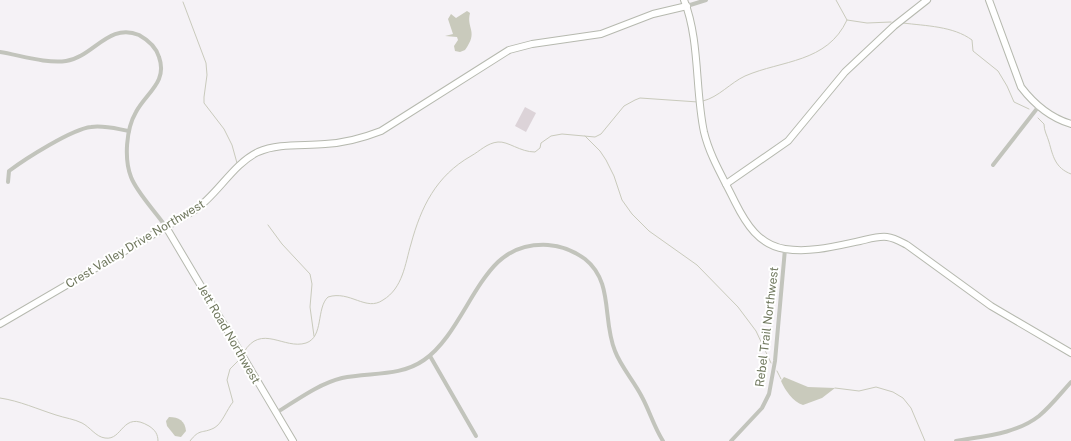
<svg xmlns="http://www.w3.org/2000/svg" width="1071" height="441" font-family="'Public Sans',sans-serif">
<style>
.green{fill:#dcd3d8}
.water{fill:#c9cabc}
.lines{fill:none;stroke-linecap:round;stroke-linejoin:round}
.stream{stroke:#c9cabc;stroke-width:1}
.secondary-casing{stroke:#b6b9af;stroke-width:8}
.street{stroke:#c2c4bc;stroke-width:4}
.secondary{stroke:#fff;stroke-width:6}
.labels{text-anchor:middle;stroke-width:4;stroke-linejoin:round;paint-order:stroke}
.street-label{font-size:12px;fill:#6f775d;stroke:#fff}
</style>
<rect width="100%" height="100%" fill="#f5f2f6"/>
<polygon class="green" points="525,107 536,113 526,132 515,126"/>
<g class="water">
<path d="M467 11 470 13C466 29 479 31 465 50L460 52 455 51 454 46 458 40 457 37 445 36 453 34 448 19 451 14 456 18Z"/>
<path d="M784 377 808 387 835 388 822 398 803 405C793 402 785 390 781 381Z"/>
<path d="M169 417C179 417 185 421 186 431L181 437 175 436 167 426 166 421Z"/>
</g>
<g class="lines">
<g class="stream">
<polyline points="183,2 206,63 207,75 204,97 204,103 224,129 232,145 237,163"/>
<polyline points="847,20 867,23 891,22"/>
<path d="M903 23C926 26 953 26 972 40L973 51 998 71 1007 86 1014 102 1029 109"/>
<path d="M703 101C719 97 730 83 745 76 782 60 827 63 847 20L836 0"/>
<path d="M1038 118 1044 124C1044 131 1047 135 1049 142 1053 156 1055 168 1071 174"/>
<polyline points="585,136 600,151 606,160 614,176 622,200 632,214 649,231 697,265 738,307 756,331 771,363"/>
<polyline points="268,225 282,244 310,274 312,284 310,307 314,336"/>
<path d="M244 352C261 323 284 350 306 343 324 337 316 308 328 297 350 290 366 312 383 300 403 288 405 264 411 244 421 207 436 176 471 156 480 151 487 143 498 142 508 141 520 152 535 152L540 148 541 143 551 136 562 134 595 137 601 134 624 106 635 100 640 98 698 102"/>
<polyline points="777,371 781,379"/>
<polyline points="835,388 859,391 876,387 893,392 903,398 911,408 925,441"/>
<path d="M0 398C20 401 37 409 56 415 65 418 74 419 82 423 90 427 96 437 105 438 123 441 122 410 149 426 155 430 158 434 158 441"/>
<path d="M190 441C200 428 202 434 214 428 222 424 227 409 233 402L227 380 230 369 241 358"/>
</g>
<g class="secondary-casing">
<g id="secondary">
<path d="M684 0C700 40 695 90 704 132 710 157 724 179 735 202 746 224 759 245 785 249 811 253 836 246 860 241 869 239 878 236 887 237 895 238 901 242 907 245L991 306 1071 353"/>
<path d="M989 0 1021 87C1034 104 1051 118 1071 124"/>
<polyline points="726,184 788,141 845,72 894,26 927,0"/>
<polyline points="166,227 293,441"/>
<path d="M0 324 195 210C218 194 233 164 258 152 278 143 303 146 325 144 344 143 363 138 381 131L509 50 532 44 601 34 653 14 687 6"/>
</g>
</g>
<g class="street">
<polyline points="687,6 706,0"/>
<path d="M0 52C19 55 47 64 66 61 93 57 109 22 139 35 148 40 156 47 159 57 168 82 146 93 136 112 126 129 124 159 131 177 137 193 156 212 166 227"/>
<polyline points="993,165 1039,106"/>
<path d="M8 182 9 171C25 159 72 129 91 127 104 125 117 129 129 131"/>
<polyline points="430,356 476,436"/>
<path d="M276 413C297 400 318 384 342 378 370 372 400 377 424 360 455 339 471 288 498 262 512 249 530 244 548 245 562 246 574 251 585 259 614 282 602 320 615 351 621 367 634 381 642 397 650 412 654 427 663 441"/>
<polyline points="731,441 762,408 769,394 775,361 785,249"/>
<path d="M956 441C984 436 1016 434 1039 416 1051 406 1061 393 1071 382"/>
</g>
<use href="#secondary" class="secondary"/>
</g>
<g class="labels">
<g class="street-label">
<text transform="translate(135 244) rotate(-31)" y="4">Crest Valley Drive Northwest</text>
<text transform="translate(767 327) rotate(-83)" y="4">Rebel Trail Northwest</text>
<text transform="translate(229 334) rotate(60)" y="4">Jett Road Northwest</text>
</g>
</g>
</svg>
